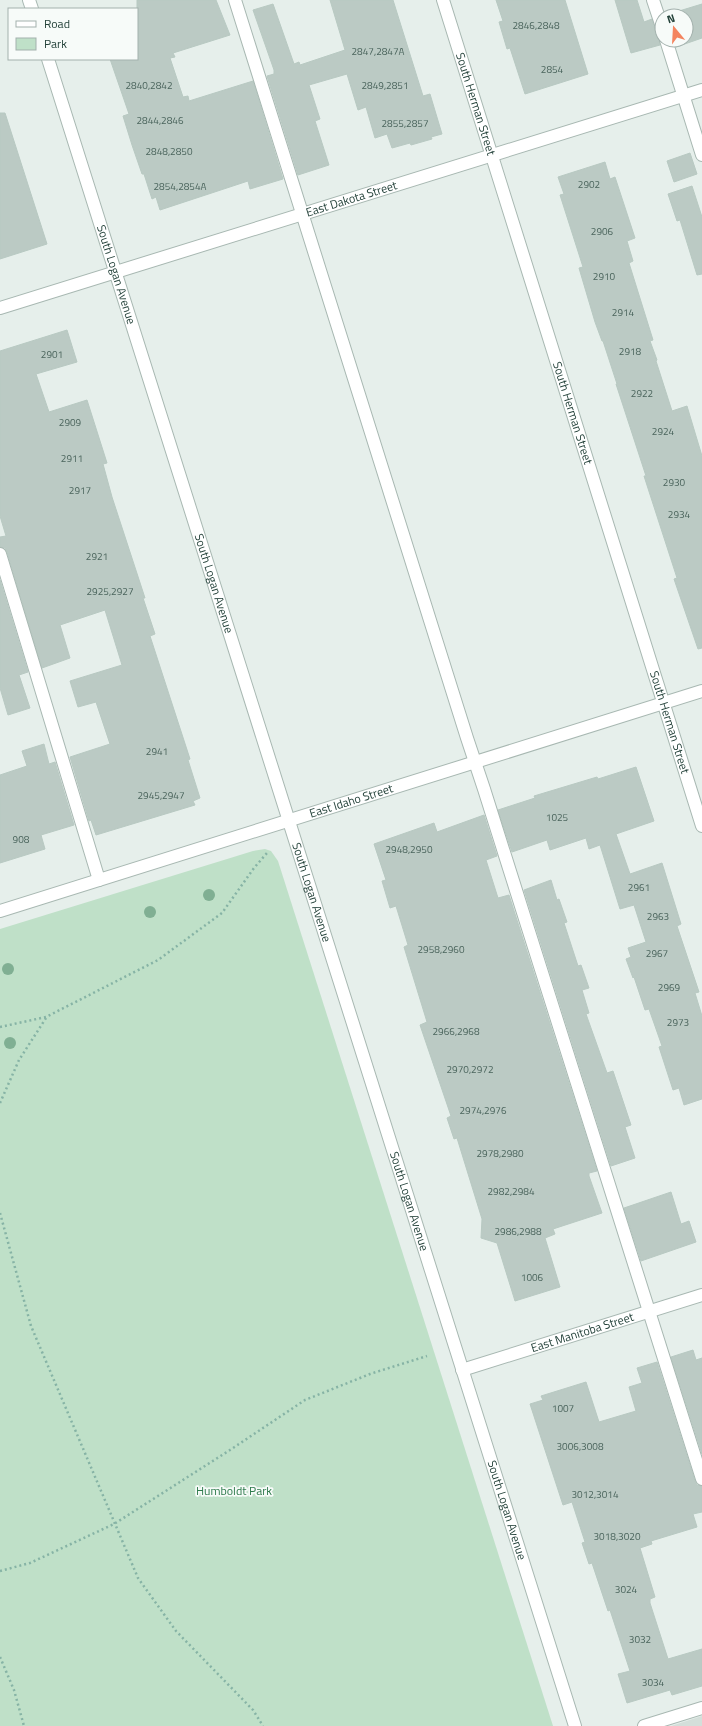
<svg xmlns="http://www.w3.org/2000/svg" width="702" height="1726" font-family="'Titillium Web',sans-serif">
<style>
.built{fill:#d4dfda}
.green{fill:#bfe0c8}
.building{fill:#bbcac4;stroke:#b8c9c2}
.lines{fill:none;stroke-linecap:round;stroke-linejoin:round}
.service-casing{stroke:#a8b8b2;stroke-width:14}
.minor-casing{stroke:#a8b8b2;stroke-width:14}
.path{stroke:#86b3a5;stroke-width:2.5;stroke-dasharray:2 3;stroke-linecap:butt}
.service{stroke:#fff;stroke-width:12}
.minor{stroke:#fff;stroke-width:12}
.tree{fill:#80af93}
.labels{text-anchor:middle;stroke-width:3.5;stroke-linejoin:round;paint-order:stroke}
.number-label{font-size:10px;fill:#4a645c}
.street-label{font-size:12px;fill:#24423a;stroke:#f7fbf9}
.park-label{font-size:12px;fill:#2d7a4b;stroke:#f7fbf9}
</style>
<rect width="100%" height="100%" fill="#e6efeb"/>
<polygon class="built" points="702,1716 702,1726 671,1726"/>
<polygon class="green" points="265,849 271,851 278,861 553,1726 0,1726 0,929 253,851"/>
<g class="building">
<polygon points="137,0 216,0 230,35 173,53 175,57 170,58 183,97 188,96 189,101 253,81 283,179 250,189 248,181 160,210 156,197 152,199 144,174 142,174 132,145 123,116 129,114 110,59 137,59"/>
<polygon points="330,0 393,0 423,96 430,94 442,134 431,137 432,139 411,145 410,143 392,148 387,134 375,138 366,107 358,110 347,74 309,85 320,119 315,121 329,165 298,175 267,76 274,74 274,70 253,10 273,4 294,64 299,62 300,65 345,50"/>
<polygon points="496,0 565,0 588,74 525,94 510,48 507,49 499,22 503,21"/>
<polygon points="615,0 637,0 644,22 652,19 655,30 661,34 659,39 660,45 631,53"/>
<polygon points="702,4 702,38 676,47 674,40 686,40 686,16 666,15"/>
<polygon points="0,113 5,113 47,244 0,259"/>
<polygon points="690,153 697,174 674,182 667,161"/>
<polygon points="605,162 610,179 615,177 635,238 627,241 633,261 629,263 653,340 650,341 657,360 656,361 672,411 687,406 702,456 702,648 698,649 674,579 677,578 644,476 646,476 616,384 617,384 603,341 602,341 595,322 579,268 583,267 560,195 564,194 558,177"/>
<polygon points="692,186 702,217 702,274 697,275 680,220 677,221 668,194"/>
<polygon points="67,330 77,362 36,374 49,412 87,400 107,463 103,464 112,497 145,598 143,598 155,634 150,636 190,759 188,760 200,798 193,801 195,805 96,835 91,820 89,821 70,757 110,744 96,702 78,707 70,681 122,665 105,610 60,625 70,658 42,668 7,552 5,548 0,547 0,537 6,536 0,516 0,351"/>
<polygon points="0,580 28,672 19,675 30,708 8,715 0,688"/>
<polygon points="44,744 49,764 55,762 74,825 41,835 45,849 0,863 0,775 27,766 22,751"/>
<polygon points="636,767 654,821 616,834 630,874 662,863 681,924 677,926 699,992 695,993 702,1016 702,1099 684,1105 679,1088 673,1090 659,1047 662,1046 649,1009 645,1010 634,977 633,978 626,959 631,957 628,948 646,942 634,905 620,909 600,845 589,849 586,838 550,850 547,840 512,852 498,810 535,798 534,796 597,777 598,779"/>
<polygon points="484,815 497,856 486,860 498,898 509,895 597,1171 589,1173 589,1176 602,1213 553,1229 555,1234 545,1238 560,1287 515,1301 497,1243 481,1238 482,1219 457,1138 454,1139 447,1118 451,1116 420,1025 427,1022 404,947 408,945 396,906 390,908 382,881 386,880 374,844 434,823 437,832"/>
<polygon points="551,880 557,900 559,899 567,922 564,923 578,966 581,965 589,988 582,990 589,1013 586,1014 607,1073 613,1071 631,1125 625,1127 635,1158 611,1166 524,890"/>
<polygon points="671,1192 681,1224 689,1221 696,1242 641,1261 624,1208"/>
<polygon points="693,1350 696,1360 702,1358 702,1454 671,1357"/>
<polygon points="657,1362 695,1481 697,1485 702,1486 702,1512 693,1514 697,1527 651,1541 652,1544 640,1548 655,1597 650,1599 650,1603 668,1659 702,1649 702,1686 672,1695 670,1690 627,1703 618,1674 630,1671 610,1610 608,1611 592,1563 589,1564 582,1543 585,1542 572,1502 563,1505 530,1404 543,1400 541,1396 586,1382 599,1422 636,1411 629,1387 642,1383 637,1368"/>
</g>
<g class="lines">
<g class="service-casing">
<g id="service">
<polyline points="235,0 467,738 484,789 702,1479"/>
<polyline points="653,0 662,27"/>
<polyline points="666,40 702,155"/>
<polyline points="0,554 99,880"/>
<polyline points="644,1726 702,1708"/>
</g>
</g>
<g class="minor-casing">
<g id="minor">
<polyline points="29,0 32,9"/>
<path id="s1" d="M443 0 702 826"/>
<path id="s2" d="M48 59 575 1726"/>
<path id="s3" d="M0 308 702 90"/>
<path id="s4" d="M0 911 702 691"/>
<path id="s5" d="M462 1370 702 1295"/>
</g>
</g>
<g class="path">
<polyline points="0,1027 46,1017 158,960 222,913 254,868 267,853"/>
<polyline points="0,1103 19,1060 46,1018"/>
<polyline points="0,1213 31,1326 138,1578 176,1631 253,1710 263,1726"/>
<polyline points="0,1571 30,1563 114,1524 230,1450 305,1400 370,1374 427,1356"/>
<polyline points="0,1657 14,1690 24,1726"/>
</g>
<use href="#service" class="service"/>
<use href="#minor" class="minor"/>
</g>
<g class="tree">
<circle cx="209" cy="895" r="6"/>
<circle cx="150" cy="912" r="6"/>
<circle cx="8" cy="969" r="6"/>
<circle cx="10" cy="1043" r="6"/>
</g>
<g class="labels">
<g class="number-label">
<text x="536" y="29">2846,2848</text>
<text x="378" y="55">2847,2847A</text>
<text x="552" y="73">2854</text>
<text x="149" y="89">2840,2842</text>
<text x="385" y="89">2849,2851</text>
<text x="160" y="124">2844,2846</text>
<text x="405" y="127">2855,2857</text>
<text x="169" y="155">2848,2850</text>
<text x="589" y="188">2902</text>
<text x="180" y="190">2854,2854A</text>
<text x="602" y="235">2906</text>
<text x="604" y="280">2910</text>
<text x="623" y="316">2914</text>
<text x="630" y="355">2918</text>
<text x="52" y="358">2901</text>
<text x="642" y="397">2922</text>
<text x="70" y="426">2909</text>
<text x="663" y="435">2924</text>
<text x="72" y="462">2911</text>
<text x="674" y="486">2930</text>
<text x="80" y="494">2917</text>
<text x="679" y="518">2934</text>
<text x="97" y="560">2921</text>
<text x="110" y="595">2925,2927</text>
<text x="157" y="755">2941</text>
<text x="161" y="799">2945,2947</text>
<text x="557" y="821">1025</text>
<text x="21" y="843">908</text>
<text x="409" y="853">2948,2950</text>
<text x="639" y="891">2961</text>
<text x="658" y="920">2963</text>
<text x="441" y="953">2958,2960</text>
<text x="657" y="957">2967</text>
<text x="669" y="991">2969</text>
<text x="678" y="1026">2973</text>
<text x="456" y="1035">2966,2968</text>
<text x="470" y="1073">2970,2972</text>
<text x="483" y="1114">2974,2976</text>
<text x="500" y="1157">2978,2980</text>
<text x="511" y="1195">2982,2984</text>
<text x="518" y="1235">2986,2988</text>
<text x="532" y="1281">1006</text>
<text x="563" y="1412">1007</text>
<text x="580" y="1450">3006,3008</text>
<text x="595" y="1498">3012,3014</text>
<text x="617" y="1540">3018,3020</text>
<text x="626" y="1593">3024</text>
<text x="640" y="1643">3032</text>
<text x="653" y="1686">3034</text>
</g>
<g class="street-label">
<text dy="4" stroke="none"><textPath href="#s1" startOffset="109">South Herman Street</textPath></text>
<text dy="4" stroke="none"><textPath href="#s3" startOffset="368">East Dakota Street</textPath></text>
<text dy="4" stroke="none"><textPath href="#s2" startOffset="226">South Logan Avenue</textPath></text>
<text dy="4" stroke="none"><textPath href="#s1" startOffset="433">South Herman Street</textPath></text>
<text dy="4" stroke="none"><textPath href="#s2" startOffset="550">South Logan Avenue</textPath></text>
<text dy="4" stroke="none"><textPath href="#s1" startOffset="757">South Herman Street</textPath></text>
<text dy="4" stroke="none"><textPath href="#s4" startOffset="368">East Idaho Street</textPath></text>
<text dy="4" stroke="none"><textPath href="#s2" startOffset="874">South Logan Avenue</textPath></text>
<text dy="4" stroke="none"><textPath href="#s2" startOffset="1198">South Logan Avenue</textPath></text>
<text dy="4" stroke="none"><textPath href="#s5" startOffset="126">East Manitoba Street</textPath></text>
<text dy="4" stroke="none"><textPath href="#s2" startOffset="1522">South Logan Avenue</textPath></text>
</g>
<g class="park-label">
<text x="234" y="1495">Humboldt Park</text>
</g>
</g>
<rect x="8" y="8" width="130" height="52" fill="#f7fbf9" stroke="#a3b1ad"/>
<rect x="16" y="21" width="20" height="6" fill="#ffffff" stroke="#a3b1ad"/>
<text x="44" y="28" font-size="12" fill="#24423a">Road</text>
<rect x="16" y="38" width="20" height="12" fill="#bfe0c8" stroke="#a3b1ad"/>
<text x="44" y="48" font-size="12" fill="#24423a">Park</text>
<g transform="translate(674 28) rotate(342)"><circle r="19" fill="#f7fbf9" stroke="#a3b1ad"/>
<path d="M0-3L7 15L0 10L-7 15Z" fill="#f4845f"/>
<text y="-6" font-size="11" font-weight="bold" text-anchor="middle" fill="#24423a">N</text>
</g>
</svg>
